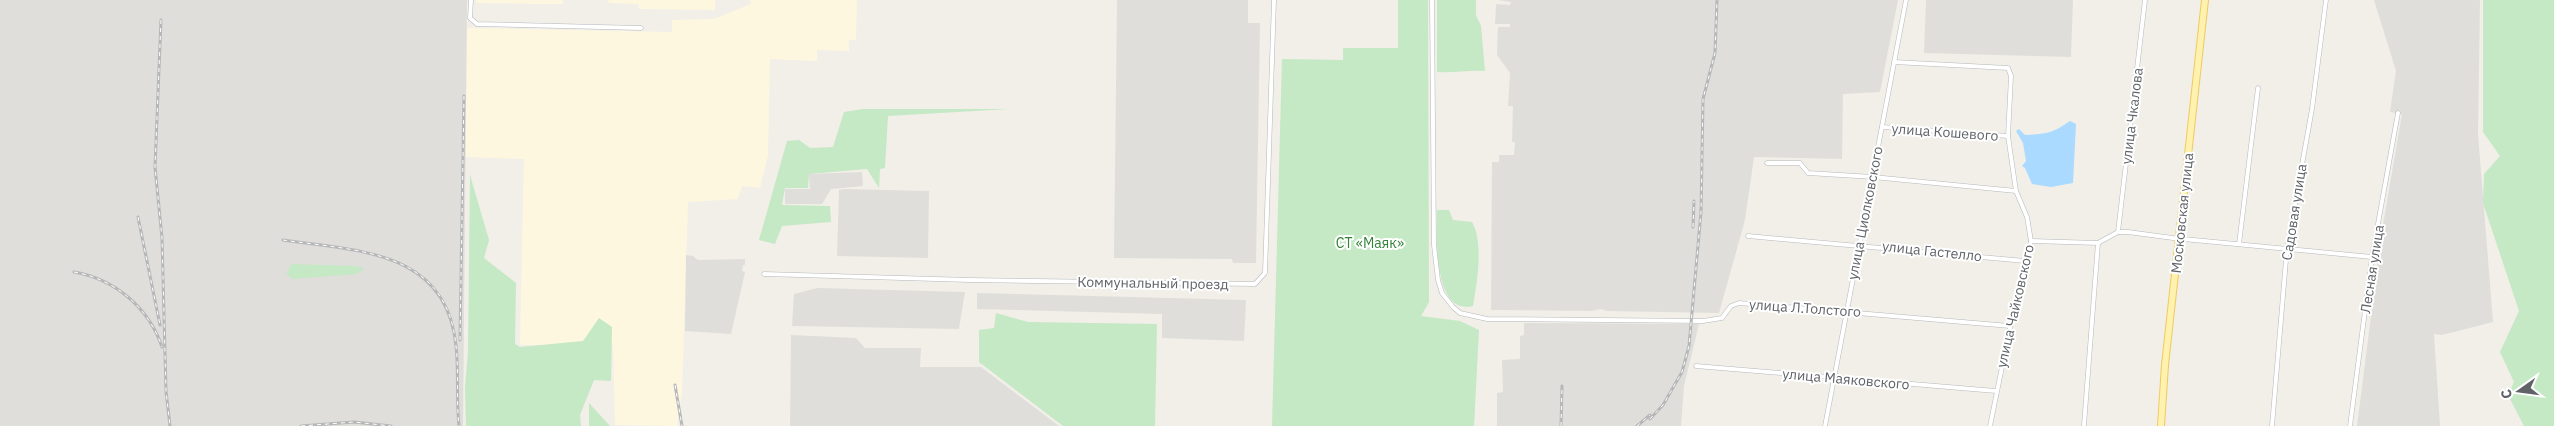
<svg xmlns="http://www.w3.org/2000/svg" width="2554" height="426" font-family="'IBM Plex Sans',sans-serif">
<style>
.commercial{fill:#fef7e0}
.industrial{fill:#e0deda}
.green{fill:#c5e8c5}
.water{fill:#aadaff}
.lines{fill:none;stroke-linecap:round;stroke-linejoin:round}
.minor-casing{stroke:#b5b8bc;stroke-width:5}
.primary-casing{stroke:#f2c960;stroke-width:8}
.minor{stroke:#fff;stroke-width:4}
.primary{stroke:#fff2af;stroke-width:6}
.rail-casing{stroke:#b6b7b8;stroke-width:3}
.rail{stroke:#fff;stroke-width:1;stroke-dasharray:4;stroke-linecap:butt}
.labels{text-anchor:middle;stroke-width:4;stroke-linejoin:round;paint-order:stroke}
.street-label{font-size:14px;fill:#5f6368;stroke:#fff}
.park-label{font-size:14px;fill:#348238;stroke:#fff}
</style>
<rect width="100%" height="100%" fill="#f1efe8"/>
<g class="commercial">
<polygon points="476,0 563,0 563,4 549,4 476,3"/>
<polygon points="608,0 715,0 715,10 639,9 638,4 609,3"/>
<polygon points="750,0 857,0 856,40 849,40 849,51 817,50 817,61 770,59 768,155 760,188 742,186 738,199 688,202 682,392 677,426 615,425 613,345 520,345 524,159 465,157 467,28 672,32 672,20 714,19 751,4"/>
</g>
<g class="industrial">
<polygon points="0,0 467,0 463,426 0,426"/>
<polygon points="1117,0 1248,0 1248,23 1260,23 1256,263 1233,263 1232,259 1114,258"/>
<polygon points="1498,0 1898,0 1880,92 1843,94 1842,159 1754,157 1745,220 1719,313 1607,311 1600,309 1592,311 1491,310 1492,162 1499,162 1499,155 1514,155 1515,142 1512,142 1513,106 1508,106 1510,73 1497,55 1498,27 1510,27 1510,24 1495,24 1496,4 1510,5 1511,2"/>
<polygon points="1926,0 2073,0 2071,57 1924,53"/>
<polygon points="2374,0 2480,0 2478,134 2493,322 2442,335 2434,334 2440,426 2357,426 2382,231 2402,114 2390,112 2396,71"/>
<polygon points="862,172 863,186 831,189 822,204 785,204 785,189 810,189 809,174"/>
<polygon points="844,189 929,191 928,258 837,256 839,190"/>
<polygon points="686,255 693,256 698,260 745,259 745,265 743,265 742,271 745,272 731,334 685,331"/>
<polygon points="817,288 965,292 959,329 792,326 794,294"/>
<polygon points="977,293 1246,300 1244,341 1162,338 1162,314 977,309"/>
<polygon points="1524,323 1699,324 1684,386 1681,426 1497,426 1497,393 1503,392 1502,360 1520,359 1520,336 1524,335"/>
<polygon points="791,335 856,338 865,348 921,348 920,367 981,367 1059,426 790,426"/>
</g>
<g class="green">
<polygon points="1398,0 1428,0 1429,302 1421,316 1460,321 1479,330 1474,426 1272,426 1282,59 1343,60 1343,48 1398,48"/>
<path d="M1437 0H1476V15L1481 26 1485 71C1468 70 1454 73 1437 72Z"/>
<polygon points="2483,0 2554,0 2554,426 2524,426 2508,395 2514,382 2500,352 2519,311 2483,203 2484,174 2500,156 2483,132"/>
<polygon points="863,109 1009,109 888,116 885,168 880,169 879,188 867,169 809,174 808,188 785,188 782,205 830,206 831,222 782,226 775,244 759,240 787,141 799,140 810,148 833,147 844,112"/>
<polygon points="470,175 489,240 484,258 516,283 515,344 520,347 583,341 599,318 612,327 611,381 594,380 580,415 581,426 466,426 465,387 468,352"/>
<path d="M1437 210H1449L1453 220 1472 222C1484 243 1477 282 1473 306 1432 316 1437 234 1437 210Z"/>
<polygon points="292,264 355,266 364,268 357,274 292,279 286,273"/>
<polygon points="996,313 1028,322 1157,324 1155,426 1063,426 979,362 979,330 994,328"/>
<polygon points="589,403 610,426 589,426"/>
</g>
<path class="water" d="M2070 121 2076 124 2073 183 2051 187 2032 184 2025 168 2022 166 2026 161 2023 143 2016 131 2019 129 2025 135C2046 134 2053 133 2070 121Z"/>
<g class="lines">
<g class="minor-casing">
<g id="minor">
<polyline points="471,0 470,18 477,24 641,28"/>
<polyline points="1432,0 1434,245 1438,280 1442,293 1453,307 1460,313 1487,319 1703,321 1722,318 1731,306 1739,303 2010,326"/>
<polyline points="1894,62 2008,68 2011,76 2008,136 2016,191 2027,217 2031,241 2011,323 1990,426"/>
<polyline points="1882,127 2008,136"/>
<polyline points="1767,163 1800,163 1808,173 1873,177 2016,191"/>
<polyline points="2118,232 2145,0"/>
<polyline points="1748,236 2025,261"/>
<polyline points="2031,241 2098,243 2118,232 2128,232 2173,238 2372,257"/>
<polyline points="2239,244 2258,88"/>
<polyline points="764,274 970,280 1255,284 1265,273 1274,0"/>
<polyline points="1696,366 1996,391"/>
<polyline points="2084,425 2098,243"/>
<polyline points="1825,426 1906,0"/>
<polyline points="2272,426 2287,248 2312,109 2326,0"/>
<polyline points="2350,426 2372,257 2398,113"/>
</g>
</g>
<g class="primary-casing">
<polyline id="primary" points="2161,426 2165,365 2205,0"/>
</g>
<use href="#minor" class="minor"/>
<use href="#primary" class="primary"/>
<g class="rail-casing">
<g id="rail">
<polyline points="161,20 155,167 162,238 166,391 170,426"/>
<polyline points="138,217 160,325"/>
<polyline points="1693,227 1694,201"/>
<path d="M283 240C358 251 447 250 456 346 459 372 456 399 459 426"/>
<path d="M74 272C115 279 149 308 162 347"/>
<polyline points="460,340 464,96"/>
<polyline points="675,385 682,426"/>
<polyline points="1650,419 1663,405 1682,372 1689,346 1701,212 1703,99 1715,53 1717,0"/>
<polyline points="301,426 354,422 391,426"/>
<polyline points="1561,426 1562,386"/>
<polyline points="1637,426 1650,415"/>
</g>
</g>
<use href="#rail" class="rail"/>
</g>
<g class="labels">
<g class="street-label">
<text transform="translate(2132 116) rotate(-83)" y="5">улица Чкалова</text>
<text transform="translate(1945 132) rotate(4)" y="5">улица Кошевого</text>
<text transform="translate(2294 212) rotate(-81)" y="5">Садовая улица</text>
<text transform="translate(1865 213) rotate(-79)" y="5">улица Циолковского</text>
<text transform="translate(2182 213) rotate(-84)" y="5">Московская улица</text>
<text transform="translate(1932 251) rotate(6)" y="5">улица Гастелло</text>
<text transform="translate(2372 269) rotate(-81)" y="5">Лесная улица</text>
<text transform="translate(1153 283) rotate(1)" y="5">Коммунальный проезд</text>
<text transform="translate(2015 306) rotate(-77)" y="5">улица Чайковского</text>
<text transform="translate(1805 308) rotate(4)" y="5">улица Л.Толстого</text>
<text transform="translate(1846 379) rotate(5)" y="5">улица Маяковского</text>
</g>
<g class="park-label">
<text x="1370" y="248">СТ «Маяк»</text>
</g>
</g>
<g transform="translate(2519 391) rotate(256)" stroke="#ffffff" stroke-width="4" paint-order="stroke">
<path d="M0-4L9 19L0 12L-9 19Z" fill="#5f6368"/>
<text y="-8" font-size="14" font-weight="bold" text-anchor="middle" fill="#5f6368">С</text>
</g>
</svg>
